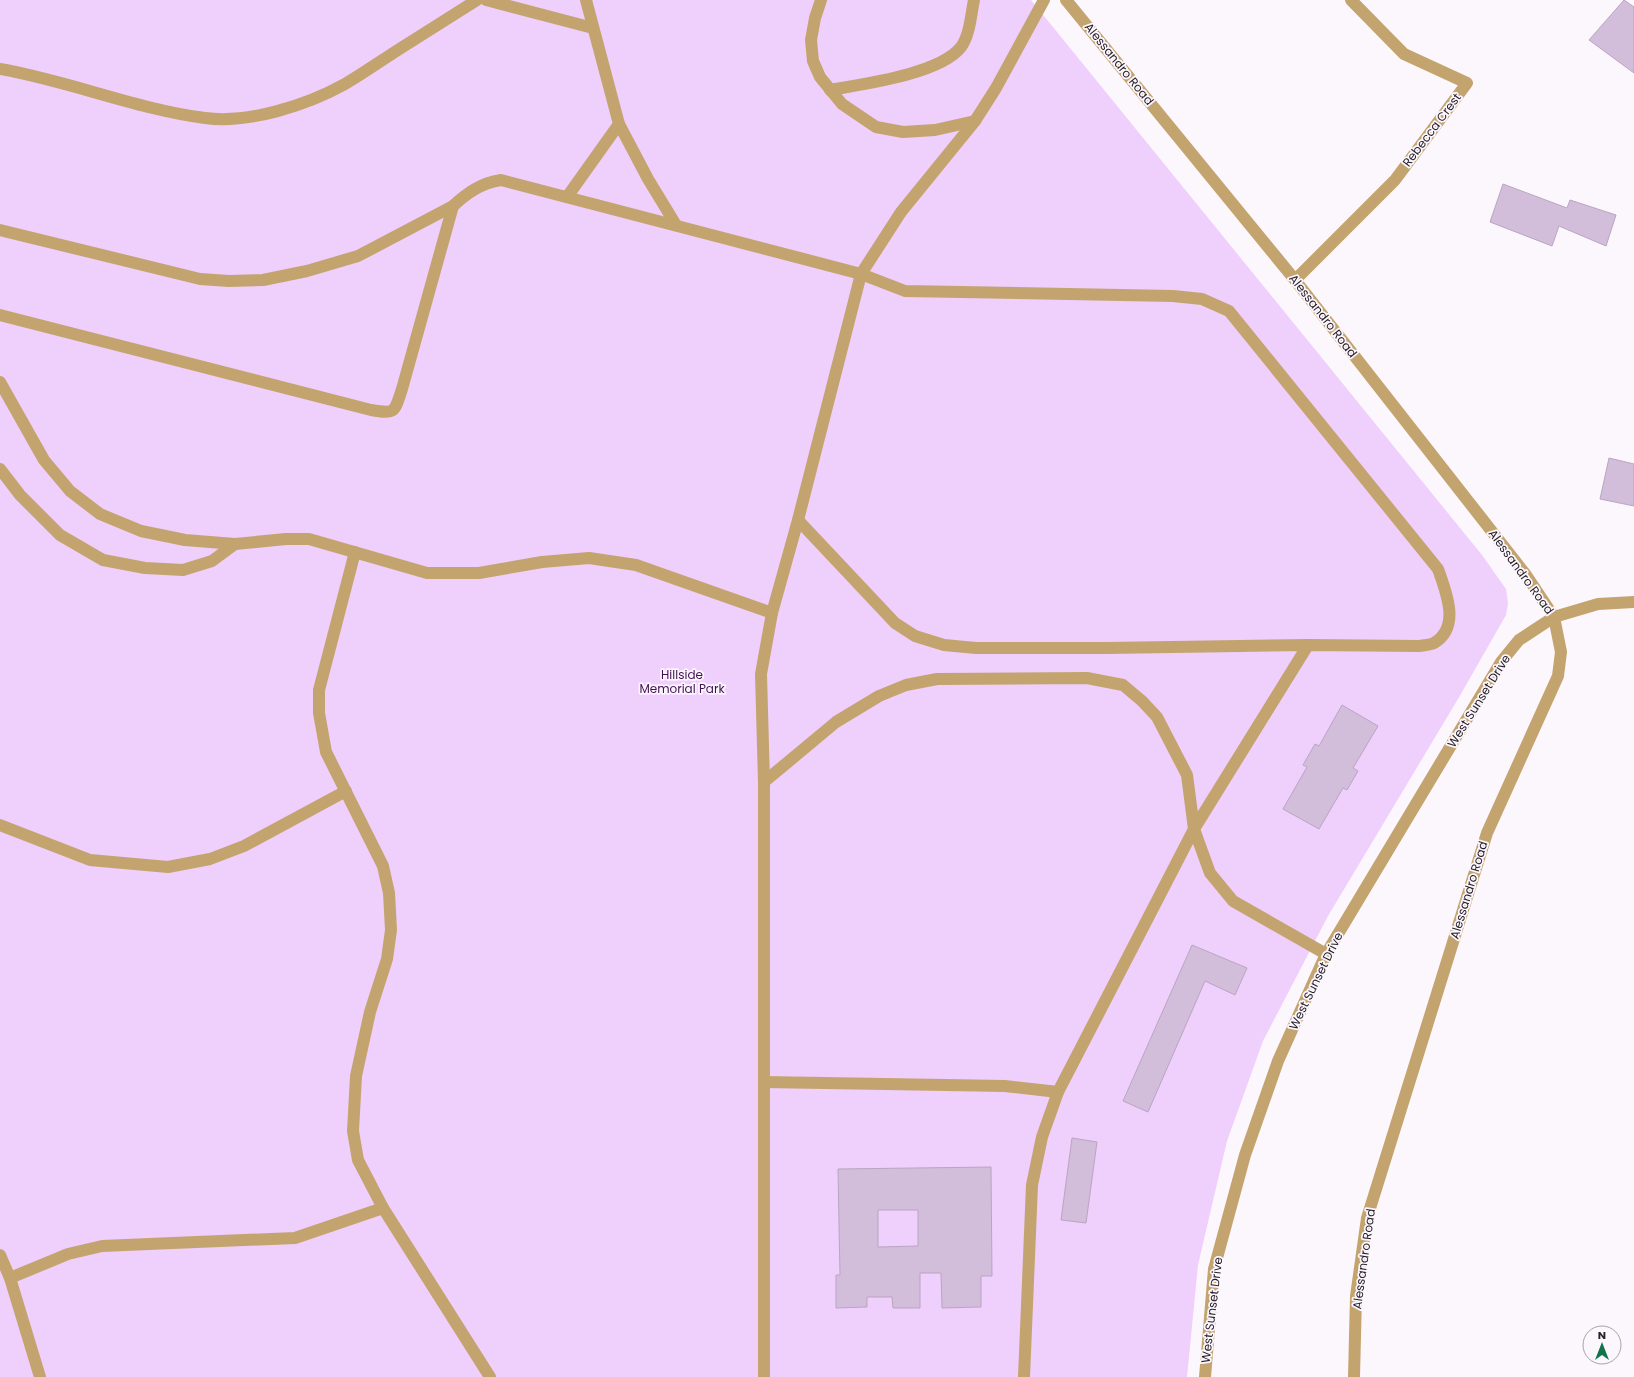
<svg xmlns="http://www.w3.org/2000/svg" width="1634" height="1377" font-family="Poppins,sans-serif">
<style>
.green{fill:#efcffc}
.building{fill:#d2beda;stroke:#b9a5c1;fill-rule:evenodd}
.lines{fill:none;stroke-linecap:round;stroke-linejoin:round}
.minor{stroke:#c4a46e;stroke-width:12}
.labels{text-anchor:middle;stroke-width:3.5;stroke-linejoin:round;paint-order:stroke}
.street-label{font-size:12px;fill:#28212b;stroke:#fcf7fd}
.park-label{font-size:12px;fill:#431053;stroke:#fcf7fd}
</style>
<rect width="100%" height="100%" fill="#fcf7fd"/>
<polygon class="green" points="0,0 1031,0 1482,555 1506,589 1508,603 1506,615 1458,699 1328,916 1263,1041 1227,1141 1198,1265 1187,1377 0,1377"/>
<g class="building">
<polygon points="1624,0 1634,7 1634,73 1589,40"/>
<polygon points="1503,184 1567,208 1570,200 1616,215 1606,246 1559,226 1552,246 1490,222"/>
<polygon points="1609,458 1634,464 1634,506 1600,499"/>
<polygon points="1342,705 1378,726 1353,768 1358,771 1347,790 1343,788 1319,829 1283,809 1307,767 1303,765 1315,744 1319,746"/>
<polygon points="1192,945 1247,968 1235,995 1205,981 1148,1112 1123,1101"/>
<polygon points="1072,1138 1097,1142 1086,1223 1061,1220"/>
<path d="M991 1167 992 1276H981V1307L942 1308 941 1273H920V1308H893L892 1297H867V1307L836 1308V1275H840L838 1169ZM878 1210H918V1246L878 1247Z"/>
</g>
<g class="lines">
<g class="minor">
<polyline points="486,0 593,28"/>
<polyline points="586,0 619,124 648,179 676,225"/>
<polyline points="821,0 815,18 811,40 813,61 820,77 842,104 876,127 903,132 935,130 975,121"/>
<polyline points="1066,0 1295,280 1526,575 1554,617 1561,652 1558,676 1487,833 1367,1218 1356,1296 1354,1377"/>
<path d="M0 69C69 81 136 109 205 118 249 124 307 105 345 84 364 73 382 60 401 48 426 32 452 16 477 0"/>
<path d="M830 90C863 84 940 74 961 47 970 35 971 14 974 0"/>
<polyline points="567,197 619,124"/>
<path d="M0 230 200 279 229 281 263 280 307 271 358 256 453 206C467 193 481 183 501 180L861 274 905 291 1173 296 1202 299 1229 311 1438 569C1446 592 1461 627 1434 643 1431 645 1424 645 1419 646L1308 645 1107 648H976L944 645 915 636 895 623 798 520"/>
<polyline points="1295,280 1395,180 1467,83 1404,54 1351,0"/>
<path d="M0 315 371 410C396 414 394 413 402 389L453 206"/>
<polyline points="0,382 44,460 70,491 100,514 141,531 185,540 235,544 286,539 309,539 427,573 479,573 542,562 589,558 636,565 772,613"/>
<polyline points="0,469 20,495 60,535 103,560 145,568 183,570 212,561 235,544"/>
<polyline points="355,552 319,690 319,713 326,752 383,866 389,893 391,930 387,959 370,1012 356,1076 353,1131 358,1160 383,1208 490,1377"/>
<polyline points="764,782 836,722 879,696 906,685 937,679 1087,678 1123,685 1142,701 1157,717 1187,775 1194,829 1210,873 1233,901 1326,954"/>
<polyline points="0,825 90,860 168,867 210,859 244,846 346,791"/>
<polyline points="764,1082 1005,1086 1058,1092"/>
<polyline points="0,1255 10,1278 40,1377"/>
<polyline points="10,1278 68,1254 102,1246 295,1238 383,1208"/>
<polyline points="764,1377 764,782 761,674 772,613 798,520 861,274 901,212 975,121 996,88 1044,0"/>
<polyline points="1024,1377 1032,1185 1042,1137 1058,1092 1194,829 1308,645"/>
<polyline points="1205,1377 1214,1269 1245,1155 1278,1061 1326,954 1501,662 1519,640 1554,617 1598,604 1634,602"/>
</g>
</g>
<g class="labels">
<g class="street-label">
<text transform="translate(1119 64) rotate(51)" y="4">Alessandro Road</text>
<text transform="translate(1432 130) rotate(-53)" y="4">Rebecca Crest</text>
<text transform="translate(1323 316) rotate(52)" y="4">Alessandro Road</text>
<text transform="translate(1521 572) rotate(54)" y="4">Alessandro Road</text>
<text transform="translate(1479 701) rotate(-58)" y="4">West Sunset Drive</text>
<text transform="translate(1469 890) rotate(-73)" y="4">Alessandro Road</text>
<text transform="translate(1316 981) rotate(-64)" y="4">West Sunset Drive</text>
<text transform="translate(1364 1259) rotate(-82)" y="4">Alessandro Road</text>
<text transform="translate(1212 1310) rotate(-83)" y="4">West Sunset Drive</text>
</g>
<g class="park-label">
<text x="682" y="679">Hillside<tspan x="682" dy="14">Memorial Park</tspan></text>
</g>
</g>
<g transform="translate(1602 1345)"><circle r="19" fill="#fcf7fd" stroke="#a7a1a9"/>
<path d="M0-3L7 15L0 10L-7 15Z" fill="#10754d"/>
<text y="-6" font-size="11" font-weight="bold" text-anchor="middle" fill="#28212b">N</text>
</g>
</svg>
